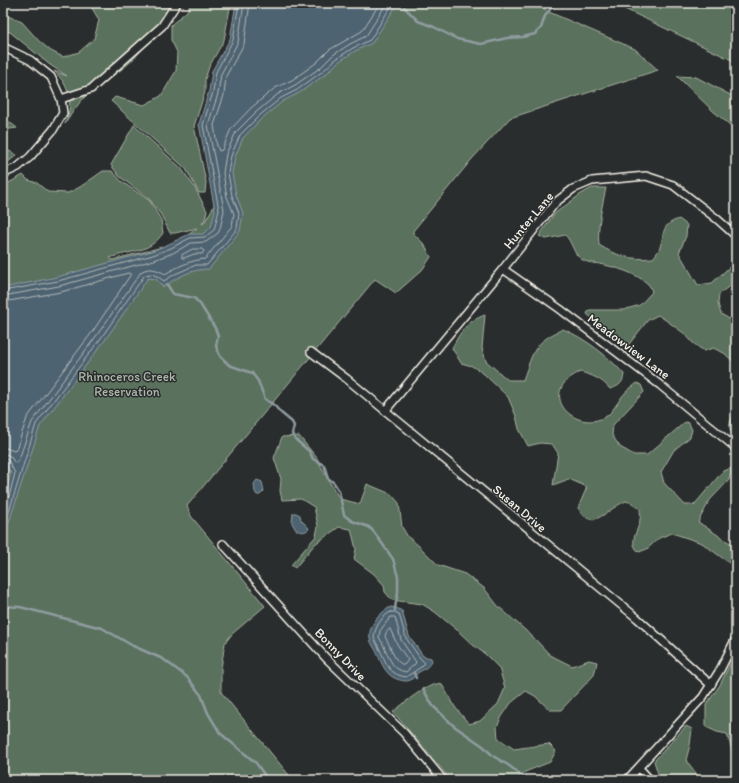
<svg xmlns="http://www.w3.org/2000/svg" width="739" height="783" font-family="Itim,sans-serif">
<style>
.green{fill:#5a715d;stroke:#a7b1a2}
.water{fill:#4e6371;stroke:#909ca1}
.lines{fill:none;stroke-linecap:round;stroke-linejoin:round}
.shore{stroke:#b2b8b8;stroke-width:1}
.stream{stroke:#909ca1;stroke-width:2.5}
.street-casing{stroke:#f4f1e8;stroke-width:10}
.street{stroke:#2a2d2e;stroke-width:7}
.labels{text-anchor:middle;stroke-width:3;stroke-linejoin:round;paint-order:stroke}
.street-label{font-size:13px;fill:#f4f1e8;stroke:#2a2d2e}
.park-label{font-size:13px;fill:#afb7a9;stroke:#2a2d2e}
</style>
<rect width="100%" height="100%" fill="#2a2d2e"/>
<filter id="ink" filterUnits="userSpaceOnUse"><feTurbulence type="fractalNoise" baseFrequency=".025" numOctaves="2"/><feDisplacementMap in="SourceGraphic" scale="8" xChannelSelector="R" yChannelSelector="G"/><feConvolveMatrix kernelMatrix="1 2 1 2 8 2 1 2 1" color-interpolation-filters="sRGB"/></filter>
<g filter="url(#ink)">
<g class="green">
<path d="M89 3H176C161 26 147 47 127 65 118 73 108 78 99 85 84 95 74 109 65 124 74 104 70 86 54 71L67 76 50 65 10 32 3 31V14L22 22 39 41 51 51 63 57 79 52 94 39 99 20Z"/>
<polygon points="191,3 231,3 224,40 209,67 205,79 205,92 194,126 206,182 205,193 199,193 186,169 111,101 115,97 144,105 161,96 176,71 177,52 171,40 171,25 187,11"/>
<path d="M265 3H536L549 12 635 49 658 70 510 118 472 159 413 231V233L424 244 431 257 422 270 396 293 375 279 187 506 191 516 265 606 232 634 225 643 221 668V692L293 780H3V186L23 175 28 180 37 183 48 192 68 193 80 187 103 171H112L122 182 150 201 161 220 163 233C149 254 130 250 110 258L112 260 178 243 197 228 175 233H170L161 215 150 200 119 176 111 165 134 125 181 168 195 188 207 211 205 219 202 224 204 223 219 197Z"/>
<polygon points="612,3 736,3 736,62"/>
<polygon points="677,76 696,77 736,98 736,130 713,111"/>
<polygon points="3,117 17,128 3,130"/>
<polygon points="3,148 17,155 3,166"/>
<path d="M592 188H606C602 207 597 226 599 245 618 257 632 260 653 258 656 254 659 251 660 247 665 231 661 225 679 219L687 225 686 236 679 253 698 285 712 283 736 261V281L719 294 718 304 721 314 736 323V364L724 353 713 348 704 351 693 343 685 334 667 321 658 315 648 320 626 348 587 314 589 310H623L640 305 652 292C651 289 650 286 648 284 636 273 615 267 600 264 595 263 589 263 585 261 573 257 573 242 565 235L546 239 539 236 554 214 581 194Z"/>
<path d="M485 315 482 348 486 361 508 380H523C534 350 533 343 563 329 586 339 607 355 624 374 623 384 619 386 610 389 602 379 592 375 580 372 535 392 574 434 605 417 612 414 619 399 625 393 628 389 633 387 637 383L641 385 644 392 613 425 612 435 620 447 634 455H647L685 422 689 423 692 430 690 437 674 450 661 472 664 483 685 505H694L723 471 732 468 729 480 710 500 698 522 736 547V568L702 543 672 533 659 538 647 549 639 552C627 542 639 531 640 519 641 516 640 512 640 509L632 503 626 501C614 506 605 516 593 520L584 516 578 508 587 487 569 479 553 485 558 453 552 444 540 443 528 446 519 429 516 416 508 397 484 374 472 366 461 363 452 348C461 331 466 322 485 315Z"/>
<path d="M736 408V438C725 428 731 420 736 408Z"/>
<path d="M299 436 317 458 327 478 340 499 360 504 367 484 391 494 399 503 402 527 408 537 419 546 438 565 465 574 484 588 498 606 534 638 550 655 572 666 589 660 597 662 594 675 561 710H550L535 696 526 691 511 703 501 718 497 727 498 738 514 749 549 744 556 751 550 762 525 772 516 780H451L393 712C407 701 423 686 441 683L455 707 469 724 480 721 498 704 505 688 499 668 485 654 473 645 457 630 435 612 422 604 392 600 385 592 384 585 374 574 354 559 356 549 351 529 339 527 315 544 295 568 291 565 316 536 318 526 314 507 301 499 282 500 280 491 281 479 274 458 282 437Z"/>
<polygon points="736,651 736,763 727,734 717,732 706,727 706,705 720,685"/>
<polygon points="686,726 692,729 690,745 686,760 699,777 704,780 660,780 654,761"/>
</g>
<g class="water">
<path d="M236 3H398L372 43 355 51 338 62 326 74 299 93 283 101 261 119 243 138 235 157 232 173 236 195 243 213 240 231 209 269C191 269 178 277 163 287L156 279 148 278 105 340 40 426 9 522 3 548V502L11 473 3 460V288L57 277 152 251 169 244 189 234H203L211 227 215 211 199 124 209 91 212 71 230 39Z"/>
<polygon points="257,480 262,482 264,491 260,495 257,495 255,492 254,484"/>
<path d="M293 513H296L300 515 301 520 308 527 309 529C304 533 301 532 296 530L292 523Z"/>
<path d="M391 607 396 608 402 611 409 636 423 656 431 658 432 661C428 667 425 669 419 672 416 674 414 677 412 679 408 682 404 681 400 680 386 677 382 664 377 653 375 648 371 644 370 639 367 627 381 611 391 607Z"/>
</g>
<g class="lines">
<g class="shore">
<polyline points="250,3 244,44 226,76 224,95 214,125 217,146 219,151 222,150 231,129 251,108 275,88 292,80 316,63 329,50 362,31 380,3"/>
<polygon points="193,249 202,249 204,251 202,254 194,254 184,258 182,258 182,255"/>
<polyline points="3,291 58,281 153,255 171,248 190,238 205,237 214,230 219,210 203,125 213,92 216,72 233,40 239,3"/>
<polyline points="3,296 59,286 154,260 173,253 191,243 206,242 218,233 220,229 224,210 208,125 218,94 221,74 238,42 244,3"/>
<polyline points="3,302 61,292 128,273 131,274 93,331 27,418 16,450 14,451 3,447"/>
<path d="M3 453 10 456 15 463 18 462 32 422 97 335 141 272C149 266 158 270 165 274 177 267 191 260 205 259L232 226 234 214 227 197 223 173 226 154 236 132 255 113 278 94 295 85 320 68 333 55 350 44 366 36 387 3"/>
<polyline points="3,459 8,460 15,473 9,497 6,499 3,500"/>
<path d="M3 531 36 424 101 338 144 276C152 271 158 277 164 281L175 274 196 265H207L237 229 239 213 232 196 228 173 231 156 240 135 259 116 281 98 297 90 323 71 336 59 353 48 370 40 393 3"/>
<path d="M391 612H395L399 614 406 638 420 658 425 663 421 667 406 677C388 674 387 664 380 650 378 646 376 642 374 638 374 629 382 615 391 612Z"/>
<path d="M391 617H395L401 640 416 662 415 664 406 672C393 670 390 660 385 649 384 645 381 641 379 637L380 631Z"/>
<path d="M390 629 397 644 408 660 404 665C393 662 391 645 385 637L386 633Z"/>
</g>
<g class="stream">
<polyline points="404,7 418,21 434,27 457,39 481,44 507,38 523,37 535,34 541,28 545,16 552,7 558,3"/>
<polyline points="167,284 173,294 194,298 200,304 215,328 218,336 216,346 220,356 229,365 252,373 258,381 265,399 275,406 280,412 292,422 294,426 292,434 296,440 309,451 313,459 324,465 328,478 334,483 339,491 344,515 352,521 369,527 374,532 393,559 398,577 398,592 395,608 395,610"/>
<polyline points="3,606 20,607 102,628 133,646 163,659 187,677 201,695 208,713 220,733 256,763 268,780"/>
<polyline points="414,673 416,678"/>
<polyline points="423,689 433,706 454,726 483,746 493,756 508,765 528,780"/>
</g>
<g class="street-casing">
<g id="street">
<polyline points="3,47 30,60 51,77 61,99 63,113 53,130 30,157 18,167 3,174"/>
<polyline points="61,99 91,89 162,26 177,3"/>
<polyline points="503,269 560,309 660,385 736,448"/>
<polyline points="311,352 347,379 637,618 711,685"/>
<polyline points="385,411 503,269 556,202 573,189 592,181 646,176 673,185 717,219 736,236"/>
<polyline points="223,544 326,658 404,733 443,780"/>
<polyline points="639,768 650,780"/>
<polyline points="627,780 703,697 720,670 736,638"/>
</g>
</g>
<use href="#street" class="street"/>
</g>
</g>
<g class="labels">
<g class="street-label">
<text transform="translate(528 220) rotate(-50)" y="5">Hunter Lane</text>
<text transform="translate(629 346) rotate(37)" y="5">Meadowview Lane</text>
<text transform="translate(520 508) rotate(40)" y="5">Susan Drive</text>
<text transform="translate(341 654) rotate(46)" y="5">Bonny Drive</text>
</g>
<g class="park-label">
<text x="127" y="381">Rhinoceros Creek<tspan x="127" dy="15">Reservation</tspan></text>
</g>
</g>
<rect width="739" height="783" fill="none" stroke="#2a2d2e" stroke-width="16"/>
<rect x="8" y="8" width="723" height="767" fill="none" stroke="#f4f1e8" stroke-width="1.5" filter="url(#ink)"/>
</svg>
